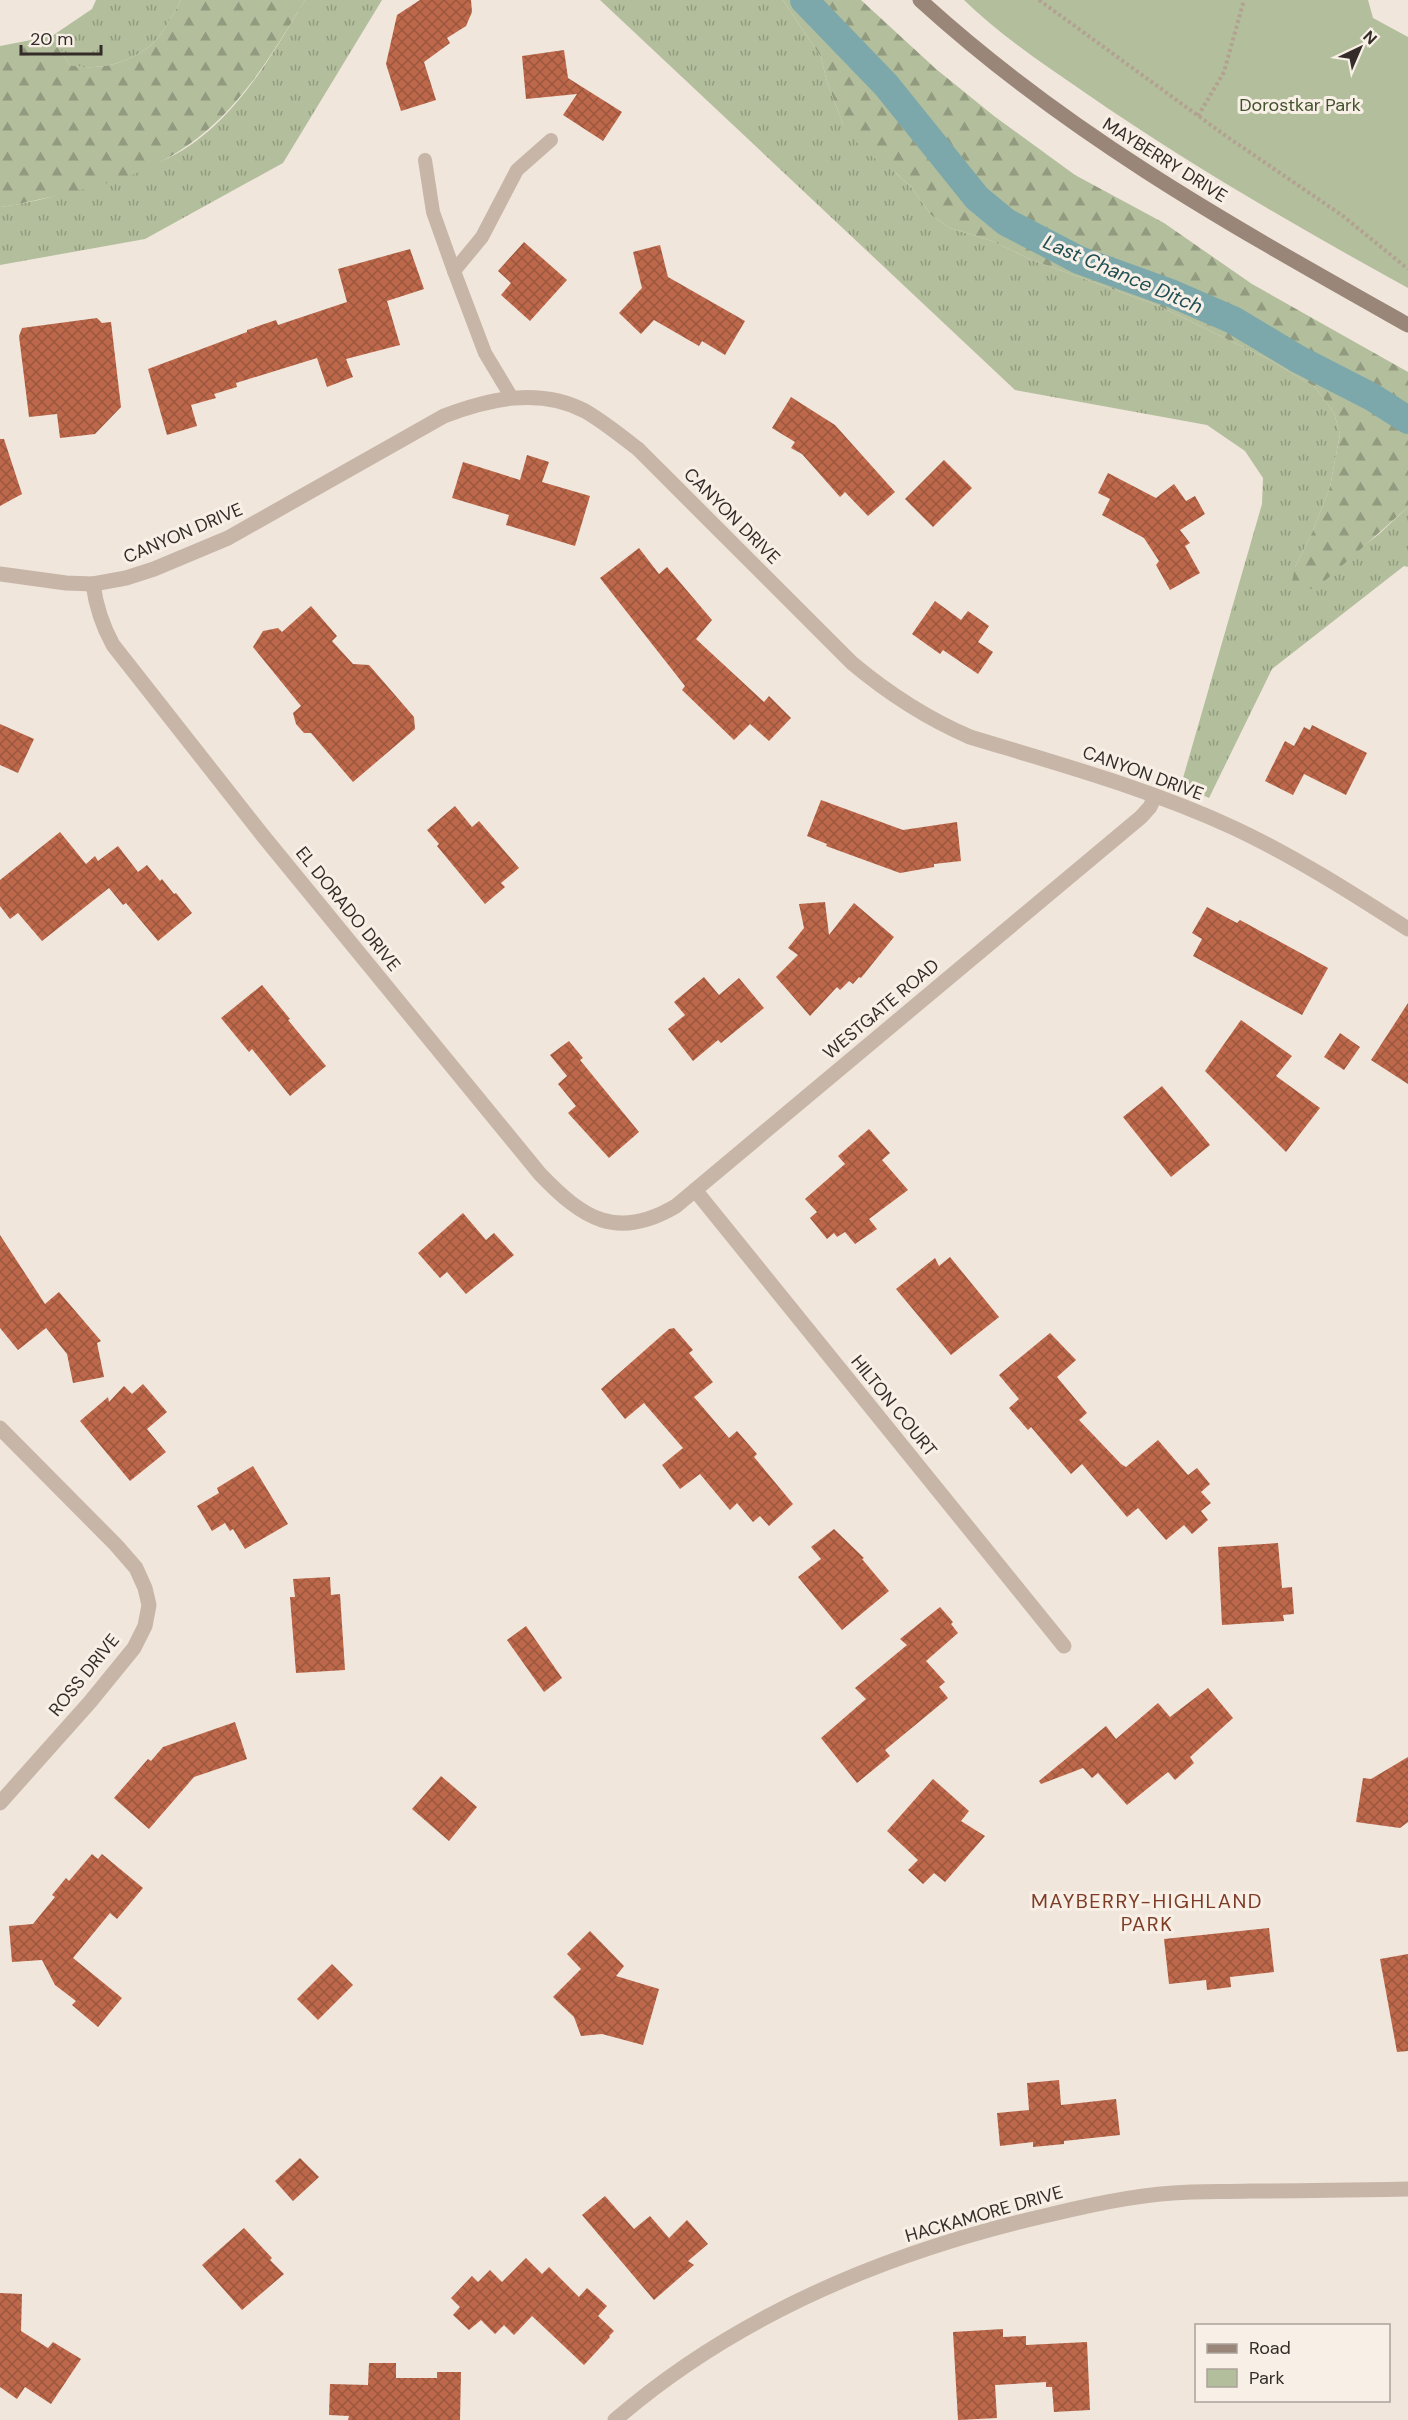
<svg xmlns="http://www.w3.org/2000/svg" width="1408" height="2420" font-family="'DM Sans',sans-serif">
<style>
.grass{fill:url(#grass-tufts)}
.forest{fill:url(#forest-firs)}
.park{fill:#b2be9c}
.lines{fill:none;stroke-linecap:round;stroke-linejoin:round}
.canal{stroke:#7ca8ab;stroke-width:28}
.building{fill:url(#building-cross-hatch)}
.path{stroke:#b3a192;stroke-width:4;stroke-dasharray:3 3;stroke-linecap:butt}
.service{stroke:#c7b6a8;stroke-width:14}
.minor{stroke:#c7b6a8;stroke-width:15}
.secondary{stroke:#9a8679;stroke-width:15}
.labels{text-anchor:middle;stroke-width:6;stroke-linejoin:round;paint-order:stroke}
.park-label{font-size:18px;fill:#43512d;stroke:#f8f0e7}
.street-label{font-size:18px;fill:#342c28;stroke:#f8f0e7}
.water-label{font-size:20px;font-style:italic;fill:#204f53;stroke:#f8f0e7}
.neighbourhood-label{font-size:20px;letter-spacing:1.5px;fill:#7e3c26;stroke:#f8f0e7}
</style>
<defs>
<pattern id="grass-tufts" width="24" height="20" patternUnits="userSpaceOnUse" patternTransform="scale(1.5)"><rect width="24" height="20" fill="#b2be9c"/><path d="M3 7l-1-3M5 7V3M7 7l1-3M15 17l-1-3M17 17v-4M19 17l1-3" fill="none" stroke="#929b7f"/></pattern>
<pattern id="forest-firs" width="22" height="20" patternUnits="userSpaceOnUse" patternTransform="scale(1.5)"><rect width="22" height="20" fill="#b2be9c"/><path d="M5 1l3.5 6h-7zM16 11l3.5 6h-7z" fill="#929b7f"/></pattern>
<pattern id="building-cross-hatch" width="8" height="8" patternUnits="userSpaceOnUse" patternTransform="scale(1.5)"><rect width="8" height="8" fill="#be684b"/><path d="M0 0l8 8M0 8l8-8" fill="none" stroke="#9b563e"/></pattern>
</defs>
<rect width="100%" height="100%" fill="#f0e6db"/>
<g class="grass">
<path d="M96 0H181C174 13 166 29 156 40 136 62 98 72 70 65L52 36 92 9Z"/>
<path d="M305 0H382L283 163 145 239 0 265V207C34 203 69 192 101 181 121 175 143 170 162 161 229 132 269 60 305 0Z"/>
<polygon points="600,0 783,0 821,57 827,82 843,124 912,188 931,215 950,228 992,241 1032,260 1159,306 1270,360 1315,387 1334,413 1340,434 1330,487 1312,533 1295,567 1347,559 1379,534 1408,507 1408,567 1404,566 1272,669 1209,798 1181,785 1262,504 1263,478 1245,451 1207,425 1015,390"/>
</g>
<g class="forest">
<path d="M181 0H305C267 63 231 124 164 160 120 185 64 193 15 205L0 207V46L52 36 70 65C98 72 136 62 156 40 166 29 174 13 181 0Z"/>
<polygon points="783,0 861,0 936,69 994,116 1075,175 1164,223 1252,284 1408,372 1408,507 1318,587 1301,591 1292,582 1295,567 1312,533 1330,487 1340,434 1334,413 1315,387 1270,360 1159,306 1032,260 992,241 950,228 931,215 912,188 896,173 863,150 843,124 827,82 821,57"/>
</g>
<path class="park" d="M964 0H1368L1373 18 1408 37V288C1299 228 1190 165 1087 94 1045 65 1001 36 964 0Z"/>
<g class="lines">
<polyline class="canal" points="804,0 886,85 977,198 1006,222 1079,260 1173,294 1233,320 1298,359 1372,397 1408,420"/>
</g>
<g class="building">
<polygon points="420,0 471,0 472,12 466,26 447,38 450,43 424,62 436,100 401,111 386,64 397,15"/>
<polygon points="564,50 568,78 622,112 603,141 563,115 577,94 526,99 522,56"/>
<polygon points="524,242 567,280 530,321 501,295 511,283 498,271"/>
<polygon points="660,245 668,277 745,321 725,355 702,341 699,346 654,320 641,334 619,313 642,288 633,252"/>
<polygon points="410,249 424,289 387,301 400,345 346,359 353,377 327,387 317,358 236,383 237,387 214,394 216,398 191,405 197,426 167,435 148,369 247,332 247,330 276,320 278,325 347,302 338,269"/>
<polygon points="97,318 102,323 111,322 121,407 95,434 60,438 57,414 29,417 19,336 22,328"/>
<polygon points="791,397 835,425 895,492 868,516 845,492 840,497 802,454 791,448 795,442 772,428"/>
<polygon points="0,439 4,439 22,494 0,506"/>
<polygon points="527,455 549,462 542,482 590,496 575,546 506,525 509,515 452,498 463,462 520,480"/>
<polygon points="944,460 972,488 933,527 905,499"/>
<polygon points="1108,473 1156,498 1174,484 1186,501 1195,496 1205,514 1180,530 1190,543 1185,546 1200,573 1170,590 1156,565 1159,561 1144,538 1102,515 1110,499 1098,493"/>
<polygon points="639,548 659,574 667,567 712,620 696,639 764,702 769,696 791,718 769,741 750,724 734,740 682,690 685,686 600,578"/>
<polygon points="935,601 961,620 968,611 989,626 978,642 993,652 978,674 943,650 940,654 912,634"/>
<polygon points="311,606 337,636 332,641 353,664 369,665 414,717 415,729 353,782 311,733 304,733 296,724 293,713 301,706 253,647 263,631 278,628 282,632"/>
<polygon points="0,724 34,739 18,773 0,765"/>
<polygon points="1312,725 1367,753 1346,795 1304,774 1293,795 1265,781 1285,741 1294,746 1304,727 1310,730"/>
<polygon points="821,800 903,830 957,822 961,861 934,864 934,867 900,873 826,846 827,844 807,836"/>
<polygon points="455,806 472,827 479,821 519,868 501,883 505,887 485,904 437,846 439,844 427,830"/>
<polygon points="60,832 86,864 95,856 98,861 118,846 138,872 147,865 160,881 162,879 174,894 176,893 192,913 158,941 126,903 123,905 109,888 42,941 18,913 10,919 0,906 0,880"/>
<polygon points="825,902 829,935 854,903 894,937 861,978 859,977 853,984 849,981 840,990 837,987 810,1016 776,977 798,955 788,948 804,928 799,904"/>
<polygon points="1207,907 1237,923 1240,920 1328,968 1302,1015 1193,956 1202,939 1192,933"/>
<polygon points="704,977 719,995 739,978 764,1008 721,1043 718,1040 693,1061 668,1029 685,1015 674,1002"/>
<polygon points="262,985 290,1019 288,1020 326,1066 290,1096 252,1049 249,1052 221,1018"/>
<polygon points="1408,1003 1408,1084 1371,1060"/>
<polygon points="1241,1020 1292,1056 1276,1076 1320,1108 1286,1152 1205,1071"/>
<polygon points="1340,1033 1360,1047 1344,1070 1324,1057"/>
<polygon points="569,1041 583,1058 580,1060 639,1132 609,1158 568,1113 576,1106 558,1084 567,1076 550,1055"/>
<polygon points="1162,1086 1210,1145 1171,1177 1123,1117"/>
<polygon points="869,1129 890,1153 882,1160 908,1190 869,1219 877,1229 855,1244 845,1232 837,1237 834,1233 827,1239 810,1218 817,1212 805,1199 845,1164 838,1156"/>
<polygon points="463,1213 486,1240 494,1233 514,1255 466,1294 447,1272 440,1278 418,1253"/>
<polygon points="0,1235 45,1304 59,1292 101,1341 97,1343 104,1377 73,1383 67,1354 46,1328 18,1350 0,1328"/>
<polygon points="950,1257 999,1317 951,1355 896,1289 935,1258 939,1266"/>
<polygon points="674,1328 693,1350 689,1353 713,1382 694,1397 729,1438 737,1431 757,1454 754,1457 793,1504 769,1526 760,1516 753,1522 737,1503 730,1510 700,1474 680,1489 662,1465 683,1448 644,1403 625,1419 601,1389 669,1329"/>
<polygon points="1050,1333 1076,1360 1057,1377 1087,1413 1079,1420 1121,1464 1126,1467 1158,1440 1188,1475 1197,1468 1210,1484 1201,1492 1211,1503 1201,1511 1208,1520 1192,1534 1184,1525 1166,1540 1138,1508 1127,1517 1082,1464 1071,1474 1031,1427 1028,1430 1009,1408 1019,1399 999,1375"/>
<polygon points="143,1384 167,1412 147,1429 166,1452 130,1481 80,1421 108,1397 109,1402 124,1386 132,1394"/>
<polygon points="253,1466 288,1524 245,1549 233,1529 230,1531 225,1523 212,1531 197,1506 219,1493 217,1488"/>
<polygon points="834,1529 864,1558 862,1559 889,1591 842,1630 798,1577 821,1559 811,1547"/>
<polygon points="1278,1543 1282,1588 1292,1587 1294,1614 1283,1615 1284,1621 1222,1625 1218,1547"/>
<polygon points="330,1577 331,1595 340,1594 345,1670 296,1673 290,1597 295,1597 293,1579"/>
<polygon points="940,1607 953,1622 951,1624 958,1633 926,1661 945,1682 939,1687 948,1698 885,1750 890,1756 857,1783 821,1738 866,1699 855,1688 907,1645 900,1639"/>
<polygon points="526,1626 562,1678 544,1692 507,1640"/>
<polygon points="1208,1688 1233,1718 1190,1757 1194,1763 1175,1780 1168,1772 1127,1805 1098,1773 1092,1778 1083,1768 1041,1784 1039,1781 1106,1726 1116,1739 1158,1703 1170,1717"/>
<polygon points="235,1722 247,1759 194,1777 149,1829 114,1798 148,1759 151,1761 163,1747"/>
<polygon points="1408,1757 1408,1822 1400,1828 1356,1822 1363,1778 1371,1779"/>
<polygon points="441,1776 477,1807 449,1841 412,1809"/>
<polygon points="933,1779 969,1811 961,1821 985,1836 945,1882 934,1873 923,1884 908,1870 918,1860 887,1831"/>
<polygon points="92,1854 98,1859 102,1854 143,1888 117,1919 110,1913 73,1958 122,1998 98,2027 72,2005 76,2001 55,1985 42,1960 12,1962 9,1926 33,1924 55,1897 52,1895 66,1878 69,1881"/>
<polygon points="1269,1928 1274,1972 1230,1977 1231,1987 1207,1990 1206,1980 1169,1984 1164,1939"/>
<polygon points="590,1931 624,1966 616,1976 659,1989 643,2045 602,2034 581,2036 574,2017 553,1997 581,1969 567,1954"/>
<polygon points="1408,1954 1408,2051 1397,2052 1380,1959"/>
<polygon points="332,1964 353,1985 318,2020 297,1999"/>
<polygon points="1059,2080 1061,2105 1116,2099 1120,2135 1064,2141 1064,2144 1033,2147 1033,2142 1000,2146 997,2113 1029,2110 1027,2083"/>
<polygon points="300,2158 319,2177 293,2201 275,2181"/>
<polygon points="605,2196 634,2229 650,2216 669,2238 687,2220 708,2244 688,2261 694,2265 654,2300 582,2215"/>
<polygon points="244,2228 272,2258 270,2260 284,2274 242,2310 202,2265"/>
<polygon points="526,2258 542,2274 549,2267 579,2297 587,2288 607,2306 598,2316 614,2331 609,2336 610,2337 584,2365 532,2316 514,2335 504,2325 495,2334 481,2320 469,2330 453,2315 460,2307 451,2298 472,2276 478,2282 490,2270 502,2282"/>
<polygon points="0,2293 22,2294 21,2331 48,2348 53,2342 81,2359 51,2404 25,2387 17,2399 0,2387"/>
<polygon points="1003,2329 1003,2337 1026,2336 1026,2345 1087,2342 1090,2410 1054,2412 1052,2387 1046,2387 1046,2382 995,2385 997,2418 958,2420 953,2332"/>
<polygon points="369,2363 396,2363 396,2378 437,2378 437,2372 461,2372 460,2420 348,2420 349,2416 329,2415 330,2384 368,2385"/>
</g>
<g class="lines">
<g class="path">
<polyline points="1039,0 1226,136 1343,216 1408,269"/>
<polyline points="1198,116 1224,72 1244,0"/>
</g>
<g class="service">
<polyline points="425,160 433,212 454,271 485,353 512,398"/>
<polyline points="454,271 482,237 517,170 551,140"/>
</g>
<g class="minor">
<path d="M0 574 66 583 93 584 126 578 154 569 228 538 444 416C489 399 539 387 585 411 604 422 621 436 638 449L852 663C889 694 926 718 970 737 1059 764 1150 789 1234 828 1294 856 1352 893 1408 929"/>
<path d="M93 584C96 607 102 625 113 645L264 837 540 1174C583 1219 617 1241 676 1206L1141 817 1150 807 1155 796"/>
<polyline points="695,1190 1064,1646"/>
<polyline points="0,1428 116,1545 136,1568 145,1588 149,1605 145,1626 134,1648 90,1702 0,1803"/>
<path d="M615 2420C736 2315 889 2252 1044 2216 1086 2206 1129 2196 1173 2193 1198 2191 1224 2192 1250 2191 1302 2191 1355 2190 1408 2189"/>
</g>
<path class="secondary" d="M920 0C1069 136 1234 227 1408 325"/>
</g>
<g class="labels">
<g class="park-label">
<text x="1300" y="111">Dorostkar Park</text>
</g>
<g class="street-label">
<text transform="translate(1165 160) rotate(32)" y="6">MAYBERRY DRIVE</text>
<text transform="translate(732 516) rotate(45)" y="6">CANYON DRIVE</text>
<text transform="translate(183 533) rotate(-23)" y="6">CANYON DRIVE</text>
<text transform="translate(1143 773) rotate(20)" y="6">CANYON DRIVE</text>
<text transform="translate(348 909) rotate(51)" y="6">EL DORADO DRIVE</text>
<text transform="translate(881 1009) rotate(-40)" y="6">WESTGATE ROAD</text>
<text transform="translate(894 1406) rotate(51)" y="6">HILTON COURT</text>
<text transform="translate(84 1675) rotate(-51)" y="6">ROSS DRIVE</text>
<text transform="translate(984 2214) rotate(-16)" y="6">HACKAMORE DRIVE</text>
</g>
<g class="water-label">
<text transform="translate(1123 274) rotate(23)" y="7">Last Chance Ditch</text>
</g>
<g class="neighbourhood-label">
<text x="1147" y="1908">MAYBERRY-HIGHLAND<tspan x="1147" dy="23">PARK</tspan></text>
</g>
</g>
<rect x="1195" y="2324" width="195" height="78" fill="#f8f0e7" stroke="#aaa29b" stroke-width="1.5"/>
<rect x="1207" y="2344" width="30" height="9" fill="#9a8679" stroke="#aaa29b" stroke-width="1.5"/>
<text x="1249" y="2354" font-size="18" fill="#342c28">Road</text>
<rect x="1207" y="2369" width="30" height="18" fill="#b2be9c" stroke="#aaa29b" stroke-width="1.5"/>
<text x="1249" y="2384" font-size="18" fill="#342c28">Park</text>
<g transform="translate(1360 48) rotate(44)" stroke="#f8f0e7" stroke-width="4.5" paint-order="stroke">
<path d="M0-4.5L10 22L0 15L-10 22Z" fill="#342c28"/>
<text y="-9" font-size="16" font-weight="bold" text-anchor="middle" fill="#342c28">N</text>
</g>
<path d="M21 45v9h80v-9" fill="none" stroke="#342c28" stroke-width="3"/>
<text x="30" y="45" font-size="18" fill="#342c28" stroke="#f8f0e7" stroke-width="4.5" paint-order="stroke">20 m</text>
</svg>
